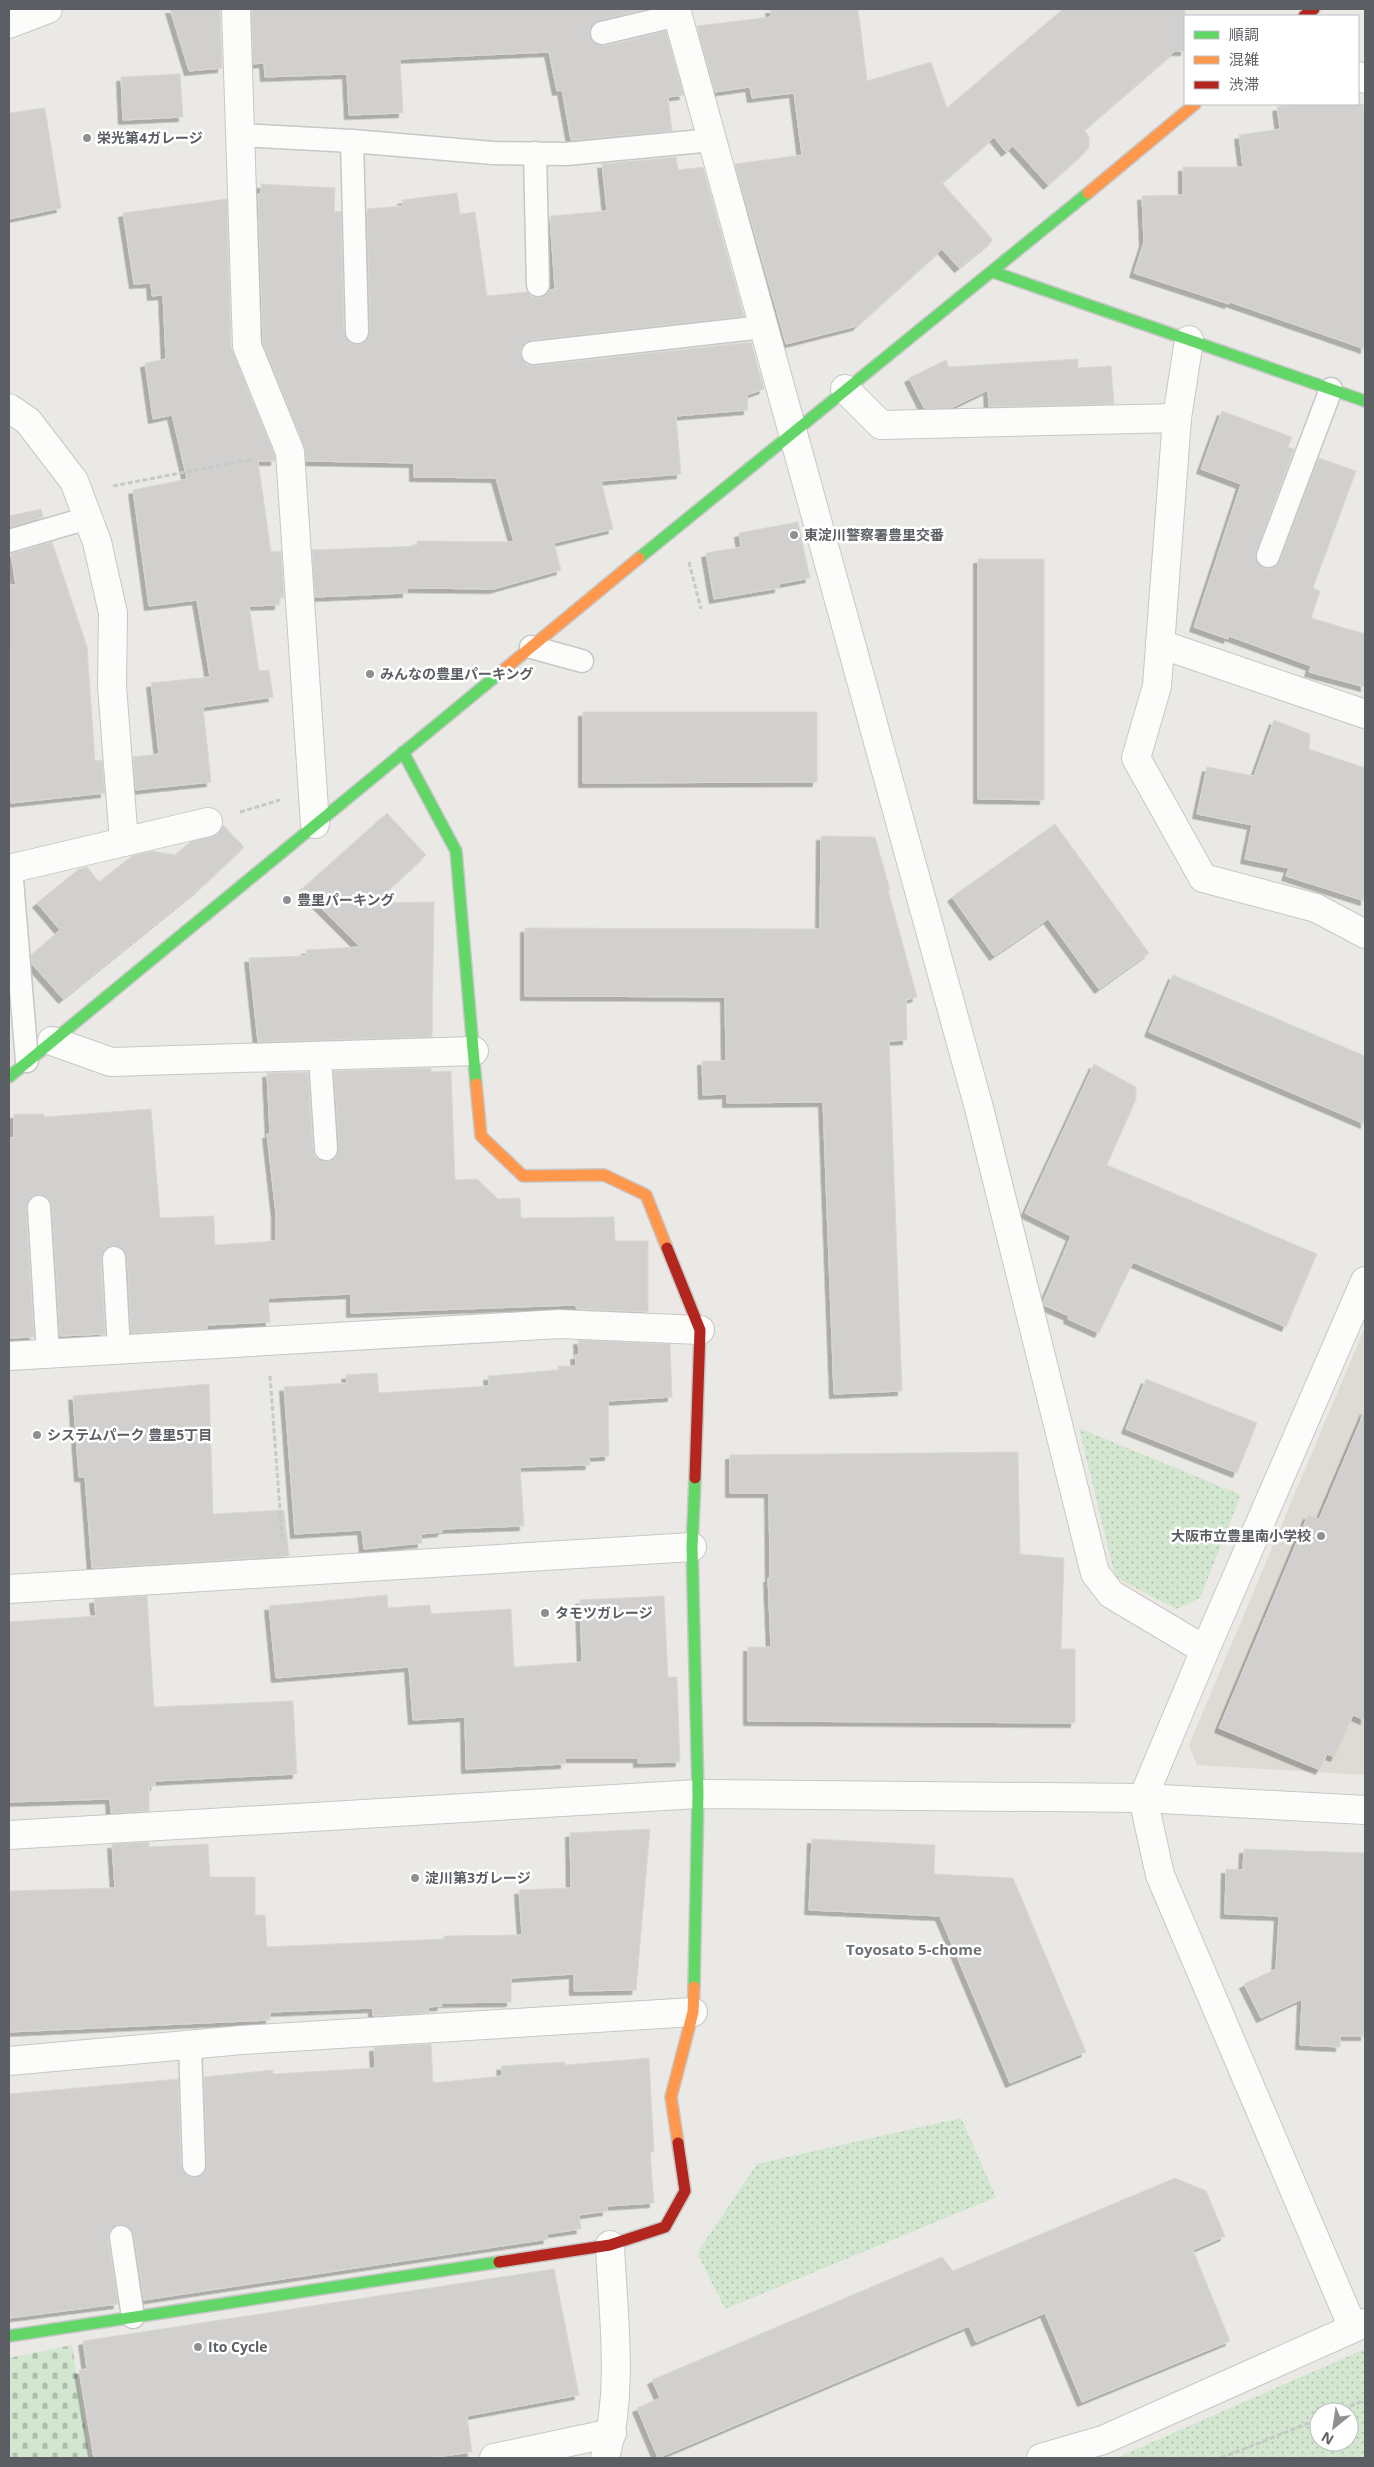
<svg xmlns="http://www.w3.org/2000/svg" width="1374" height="2467" font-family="'Open Sans','Noto Sans JP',sans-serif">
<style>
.education{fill:#dedbd4}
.cemetery{fill:url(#cemetery-stones)}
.park{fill:url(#park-dots);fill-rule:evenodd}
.building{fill:#d1d0ce;stroke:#dad8d4;filter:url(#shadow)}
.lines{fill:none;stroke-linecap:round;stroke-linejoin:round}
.lane-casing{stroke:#c7c7c7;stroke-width:25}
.street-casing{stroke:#c7c7c7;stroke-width:30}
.fast-casing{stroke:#c7c7c7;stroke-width:14}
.slow-casing{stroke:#c7c7c7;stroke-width:14}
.jam-casing{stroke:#c7c7c7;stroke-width:14}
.path{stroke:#c5cac7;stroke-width:3;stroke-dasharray:5 2.5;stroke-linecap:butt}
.lane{stroke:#fcfcfb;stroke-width:22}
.street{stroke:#fcfcfb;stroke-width:28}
.fast{stroke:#63d668;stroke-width:11}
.slow{stroke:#ff974d;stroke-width:11}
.jam{stroke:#b3261e;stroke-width:11}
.poi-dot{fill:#8d8f90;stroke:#fff;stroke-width:2}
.labels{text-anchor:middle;stroke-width:5;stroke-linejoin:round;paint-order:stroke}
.poi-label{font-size:14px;font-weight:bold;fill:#5b5f63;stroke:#fff;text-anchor:start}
.neighbourhood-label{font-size:15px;font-weight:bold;fill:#6c7175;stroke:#fff}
</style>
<defs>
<pattern id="cemetery-stones" width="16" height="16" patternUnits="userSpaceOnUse" patternTransform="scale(1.25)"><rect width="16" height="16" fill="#d3e7d0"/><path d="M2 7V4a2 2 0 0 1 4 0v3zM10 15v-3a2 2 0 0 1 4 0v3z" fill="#aebeac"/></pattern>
<pattern id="park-dots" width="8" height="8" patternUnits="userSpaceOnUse" patternTransform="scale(1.25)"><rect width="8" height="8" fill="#d3e7d0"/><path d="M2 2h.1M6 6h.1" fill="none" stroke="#aebeac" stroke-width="1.8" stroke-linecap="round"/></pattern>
<filter id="shadow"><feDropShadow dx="-4.5" dy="4.5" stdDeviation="0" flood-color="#0004"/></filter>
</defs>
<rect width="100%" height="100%" fill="#eae9e5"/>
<polygon class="education" points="1365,1327 1365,1775 1197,1765 1189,1745"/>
<polygon class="cemetery" points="72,2345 90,2458 9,2458 9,2358"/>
<g class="park">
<polygon points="1079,1428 1241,1495 1200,1598 1176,1609 1115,1577"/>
<polygon points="961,2118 996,2197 725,2309 697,2253 757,2164"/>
<path d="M1365 2349V2458H1116ZM1319 2412H1349V2442H1319Z"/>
</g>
<g class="building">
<polygon points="170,9 220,9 222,68 189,71"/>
<polygon points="252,9 647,9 599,20 590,29 589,36 598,45 605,46 666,31 684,95 668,97 672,131 571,140 562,90 557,91 549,52 400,59 403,113 349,115 347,74 265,77 264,63 253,64"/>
<polygon points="770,9 858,9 867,81 931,62 947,108 1063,9 1185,9 1185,51 1175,51 1084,130 1089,136 1089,148 1048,185 1013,146 1006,152 994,137 942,183 993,240 959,268 942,249 857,326 786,344 735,164 802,155 794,93 752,98 750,87 715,92 697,26 771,17"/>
<polygon points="180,74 183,117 123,120 121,77"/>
<polygon points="1300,104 1363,104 1365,122 1365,349 1230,302 1229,304 1134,273 1144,242 1142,196 1183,195 1183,167 1243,167 1239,135 1280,129 1277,107"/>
<polygon points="45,108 61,208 9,219 9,113"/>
<polygon points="676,157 678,170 703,167 744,316 532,340 521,347 520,355 527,365 534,366 751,342 764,389 747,395 748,410 676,416 681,474 601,481 613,529 554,543 561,570 494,589 407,588 407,593 315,597 312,550 417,546 417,541 514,542 496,478 414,477 414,463 306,461 304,446 263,343 258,194 261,194 261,184 335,188 334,212 341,211 344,332 350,343 358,345 368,339 370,332 367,209 403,206 402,200 457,193 460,214 475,212 487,296 527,292 532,297 539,298 545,296 550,290 555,289 550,216 607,211 602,164"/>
<polygon points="227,199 231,347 275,456 275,461 258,461 271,552 281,551 284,598 279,598 279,605 249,606 259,671 269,670 273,697 203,707 211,782 136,790 133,757 159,754 151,683 210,677 197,600 149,606 133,490 187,479 172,415 153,419 145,363 166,359 163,295 152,296 151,283 134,284 123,213"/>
<polygon points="1078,359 1078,368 1111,366 1114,404 989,407 988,390 951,408 924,408 909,378 946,360 949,367"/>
<polygon points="1222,411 1292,437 1288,447 1294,449 1256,552 1255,559 1263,568 1271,569 1280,561 1319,458 1356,471 1313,588 1320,591 1311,618 1365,634 1365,687 1309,672 1311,666 1229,636 1228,639 1194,627 1241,484 1201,469"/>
<polygon points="41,509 43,517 9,527 9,516"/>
<polygon points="798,522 810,578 779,584 779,588 714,599 706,553 741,547 739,533"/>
<polygon points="52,542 87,647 95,761 102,760 105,793 11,803 9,585 16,585 11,554"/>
<polygon points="978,559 1044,559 1044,800 978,799"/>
<polygon points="583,712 817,712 817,782 583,783"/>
<polygon points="1274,720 1310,734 1309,749 1365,768 1365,901 1286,876 1289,868 1245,859 1252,825 1197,814 1207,767 1254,776"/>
<polygon points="387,813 426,855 374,903 434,902 432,1037 258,1042 249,958 306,956 306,950 360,947 302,889"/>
<polygon points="1055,824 1149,953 1099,989 1048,919 994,956 952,897"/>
<polygon points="223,825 244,847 200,888 63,999 32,964 31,955 60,930 37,903 79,869 87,867 99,882 132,856 152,851 175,855 190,842 218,834"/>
<polygon points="821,836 875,837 890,890 888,890 917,997 906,1000 907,1040 889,1041 902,1391 834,1394 823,1102 727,1103 727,1094 703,1095 702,1061 726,1061 725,997 525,996 525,928 820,929"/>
<polygon points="1173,975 1365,1056 1365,1124 1149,1032"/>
<polygon points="1094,1064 1136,1087 1136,1099 1107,1165 1317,1254 1286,1327 1133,1262 1099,1333 1068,1319 1069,1316 1044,1305 1043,1302 1071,1236 1025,1213"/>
<polygon points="431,1068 431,1072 451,1071 455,1180 477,1179 498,1199 520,1198 521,1218 614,1217 615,1241 648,1241 648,1312 577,1309 575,1305 351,1313 351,1294 268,1298 270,1322 207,1325 207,1329 131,1333 127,1257 125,1250 114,1245 106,1247 101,1258 105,1334 60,1336 52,1206 50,1199 39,1194 31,1196 26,1208 34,1337 9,1338 9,1138 14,1138 14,1114 44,1114 44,1117 151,1109 160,1218 214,1216 215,1245 276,1241 276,1214 267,1134 270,1134 267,1073 308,1072 313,1150 315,1157 326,1162 334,1160 339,1149 334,1071"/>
<polygon points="578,1340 670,1344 672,1397 608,1401 609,1456 589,1457 590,1465 520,1467 524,1526 442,1529 442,1532 421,1534 422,1543 364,1549 362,1530 295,1534 284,1387 347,1383 346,1375 377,1373 379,1393 489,1386 488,1376 559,1370 558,1366 576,1366 575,1355 579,1355"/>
<polygon points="1146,1379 1257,1423 1237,1473 1126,1429"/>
<polygon points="209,1384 213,1514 284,1510 289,1556 92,1568 85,1477 79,1477 73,1396"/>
<polygon points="1365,1410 1365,1720 1353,1715 1335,1757 1327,1754 1320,1770 1219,1728 1308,1515 1319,1519"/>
<polygon points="1018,1452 1020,1554 1064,1558 1061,1649 1075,1649 1075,1723 748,1721 748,1647 771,1647 768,1578 770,1578 769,1493 730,1493 730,1455"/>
<polygon points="387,1595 388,1608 430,1605 431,1614 511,1609 514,1667 582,1662 580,1600 664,1596 668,1677 677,1677 680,1762 638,1763 638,1758 565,1758 565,1764 466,1769 465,1717 413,1720 409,1667 276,1678 269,1606"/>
<polygon points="147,1596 154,1707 293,1701 297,1774 155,1781 155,1786 149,1786 149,1811 111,1813 110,1799 9,1802 9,1622 96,1616 94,1599"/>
<polygon points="650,1829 636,1990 574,1991 574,1974 511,1978 511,2002 441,2003 442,2006 428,2007 429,2013 373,2016 373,2008 270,2012 270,2020 9,2032 9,1891 115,1888 112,1844 149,1842 149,1847 208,1844 210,1877 255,1877 255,1915 265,1915 267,1947 444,1939 444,1936 522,1935 519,1890 571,1888 570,1833"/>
<polygon points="812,1839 935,1845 934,1874 1013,1878 1086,2052 1010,2083 940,1916 809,1910"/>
<polygon points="1244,1849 1365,1853 1365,2036 1340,2036 1340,2047 1300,2045 1302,1999 1261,2018 1244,1984 1276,1969 1279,1916 1225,1914 1226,1869 1243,1870"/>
<polygon points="431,2044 433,2083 502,2076 501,2066 565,2062 565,2065 649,2058 654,2152 650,2152 654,2203 607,2206 607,2211 579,2215 581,2229 547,2234 548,2239 144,2300 134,2235 126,2225 119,2224 109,2232 108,2238 118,2304 9,2318 9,2094 178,2079 181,2166 187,2176 195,2178 205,2172 207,2165 204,2077 273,2070 273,2074 375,2068 374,2047"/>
<polygon points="1175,2178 1206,2191 1225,2236 1193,2250 1230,2341 1082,2402 1045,2313 976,2342 969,2326 658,2458 637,2408 660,2398 652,2380 942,2257 953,2271"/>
<polygon points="554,2269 579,2395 467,2416 472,2452 430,2458 94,2458 79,2370 87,2369 83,2341"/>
</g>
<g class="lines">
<g class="lane-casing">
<g id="lane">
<polyline points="602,33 678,15"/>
<polyline points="242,135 352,141 493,153 566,154 712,140"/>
<polyline points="352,141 357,332"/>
<polyline points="535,153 538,285"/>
<polyline points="533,353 763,327"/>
<polyline points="9,541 88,518"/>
<polyline points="1268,556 1331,389"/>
<polyline points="531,647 582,661"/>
<polyline points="11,868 27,1061"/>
<polyline points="320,1056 326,1149"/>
<polyline points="39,1207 48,1354"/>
<polyline points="114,1258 119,1350"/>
<polyline points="190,2045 194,2165"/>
<polyline points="121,2237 133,2317"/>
</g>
</g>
<g class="street-casing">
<g id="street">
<polyline points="236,9 247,346 290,452 315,824"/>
<polyline points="676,9 979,1108 1095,1573 1111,1594 1205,1650"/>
<polyline points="9,24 48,9"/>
<polyline points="1358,76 1365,79"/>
<polyline points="1189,340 1177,418 1157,686 1136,758 1203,878 1316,908 1365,934"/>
<polyline points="845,389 881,425 1177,418"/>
<polyline points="9,408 28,421 74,481 97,542 113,613 112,686 124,842"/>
<polyline points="1160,644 1365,714"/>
<polyline points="9,869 208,822"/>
<polyline points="52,1041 111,1062 474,1051"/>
<polyline points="9,1356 559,1324 700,1330"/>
<polyline points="9,1589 692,1547"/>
<polyline points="9,1835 698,1794 1143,1798 1365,1810"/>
<polyline points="9,2061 242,2040 693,2012"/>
<polyline points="1353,2328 1160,1875 1143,1798 1205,1650 1365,1281"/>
<polyline points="494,2458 612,2433"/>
<path d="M605 2458C624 2389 613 2316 610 2245"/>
<polyline points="1041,2458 1103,2440 1365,2323"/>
</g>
</g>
<g class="fast-casing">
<g id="fast">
<polyline points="993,272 1365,401"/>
<polyline points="639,558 1088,193"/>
<polyline points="403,752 456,851 476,1084"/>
<polyline points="9,1077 501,672"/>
<polyline points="694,1987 698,1794 692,1547 695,1478"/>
<polyline points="9,2336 499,2262"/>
</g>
</g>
<g class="slow-casing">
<g id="slow">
<polyline points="1088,193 1195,104"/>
<polyline points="501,672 639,558"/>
<polyline points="476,1084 481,1136 523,1176 604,1175 646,1195 667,1248"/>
<polyline points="678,2143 671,2097 693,2012 694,1987"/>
</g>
</g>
<g class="jam-casing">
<g id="jam">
<polyline points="1304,16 1314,9"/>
<polyline points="667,1248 700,1330 695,1478"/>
<polyline points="499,2262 610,2245 665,2227 685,2191 678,2143"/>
</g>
</g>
<g class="path">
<polyline points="113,486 254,459"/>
<polyline points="689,562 701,609"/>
<polyline points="240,812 280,800"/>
<polyline points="270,1376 282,1537"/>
<polyline points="1336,2412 1365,2400"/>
<polyline points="1221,2458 1319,2419"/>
</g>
<use href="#lane" class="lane"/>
<use href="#street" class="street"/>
<use href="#fast" class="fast"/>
<use href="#slow" class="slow"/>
<use href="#jam" class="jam"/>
</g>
<g class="poi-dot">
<circle cx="87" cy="138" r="5"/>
<circle cx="794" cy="535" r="5"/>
<circle cx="370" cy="674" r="5"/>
<circle cx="287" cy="900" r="5"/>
<circle cx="37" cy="1435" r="5"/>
<circle cx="1321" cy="1536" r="5"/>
<circle cx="545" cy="1613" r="5"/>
<circle cx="415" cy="1878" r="5"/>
<circle cx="198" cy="2347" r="5"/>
</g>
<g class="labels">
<g class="poi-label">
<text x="97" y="143">栄光第4ガレージ</text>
<text x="804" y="540">東淀川警察署豊里交番</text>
<text x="380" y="679">みんなの豊里パーキング</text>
<text x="297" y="905">豊里パーキング</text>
<text x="47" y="1440">システムパーク 豊里5丁目</text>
<text x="1311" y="1541" text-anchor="end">大阪市立豊里南小学校</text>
<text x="555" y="1618">タモツガレージ</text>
<text x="425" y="1883">淀川第3ガレージ</text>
<text x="208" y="2352">Ito Cycle</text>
</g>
<g class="neighbourhood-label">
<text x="914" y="1955">Toyosato 5-chome</text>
</g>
</g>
<rect width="1374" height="2467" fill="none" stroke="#5b5f63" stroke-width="20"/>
<rect x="1184" y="15" width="175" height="90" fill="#ffffff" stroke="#bdbfc1"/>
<rect x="1194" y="31" width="25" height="8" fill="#63d668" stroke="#bdbfc1"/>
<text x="1229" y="40" font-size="15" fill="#5b5f63">順調</text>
<rect x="1194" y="56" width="25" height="8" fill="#ff974d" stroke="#bdbfc1"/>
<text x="1229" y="65" font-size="15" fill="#5b5f63">混雑</text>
<rect x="1194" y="81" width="25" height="8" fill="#b3261e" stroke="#bdbfc1"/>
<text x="1229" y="90" font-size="15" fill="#5b5f63">渋滞</text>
<g transform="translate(1334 2427) rotate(210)"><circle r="24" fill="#ffffff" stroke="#bdbfc1"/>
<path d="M0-4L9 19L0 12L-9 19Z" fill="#8d8f90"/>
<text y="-8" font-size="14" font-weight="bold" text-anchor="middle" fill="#5b5f63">N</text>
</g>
</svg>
